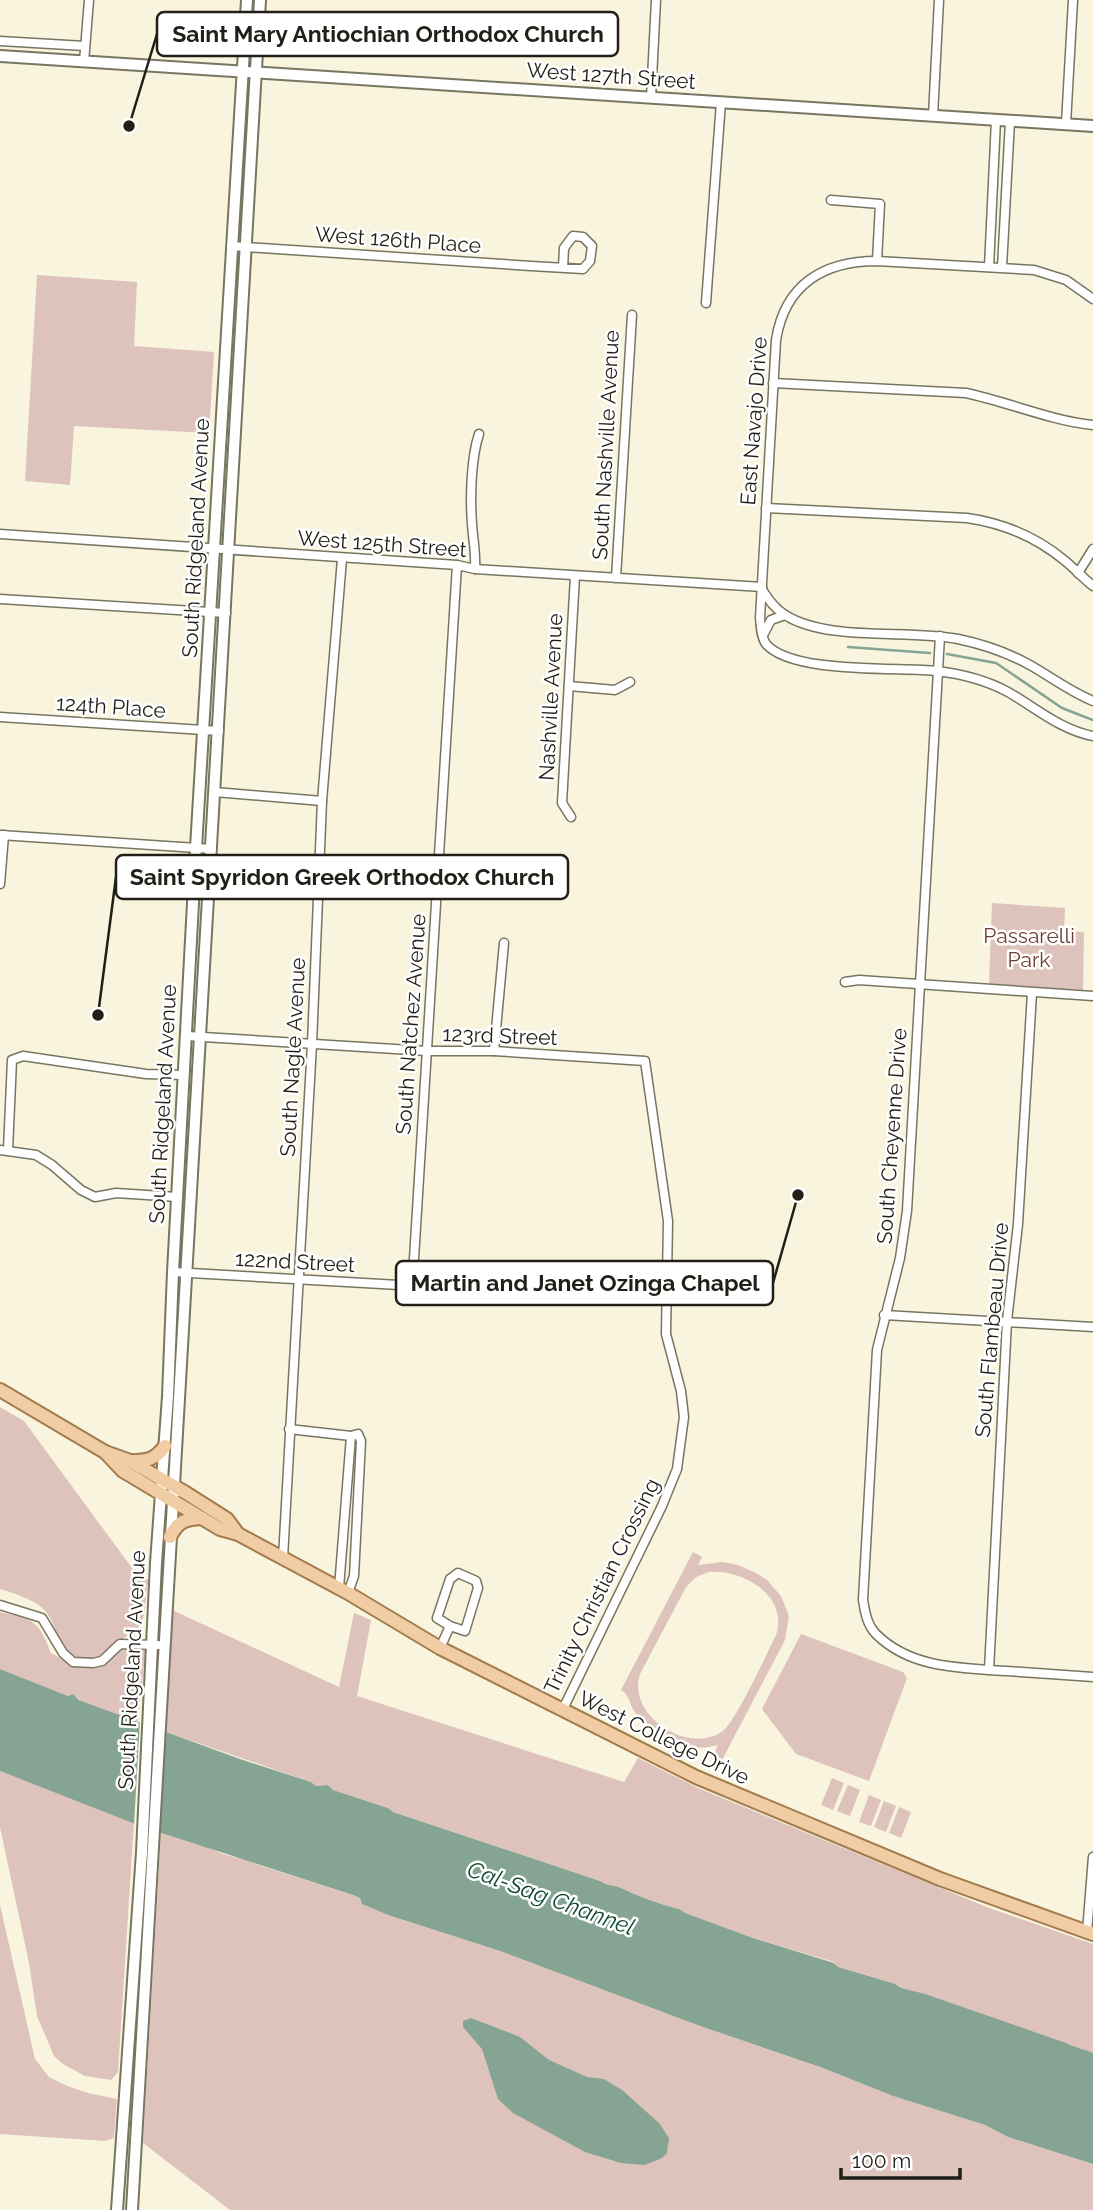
<svg xmlns="http://www.w3.org/2000/svg" width="1093" height="2210" font-family="Raleway,sans-serif">
<style>
.green{fill:#ddc3bb;fill-rule:evenodd}
.water{fill:#85a494}
.pier{fill:#f8f4dd}
.lines{fill:none;stroke-linecap:round;stroke-linejoin:round}
.stream{stroke:#85a494;stroke-width:2.5}
.minor-casing{stroke:#787561;stroke-width:11}
.secondary-casing{stroke:#787561;stroke-width:14}
.primary-casing{stroke:#a27b4d;stroke-width:16}
.minor{stroke:#fff;stroke-width:8}
.secondary{stroke:#fff;stroke-width:10}
.primary{stroke:#f1cda6;stroke-width:12}
.labels{text-anchor:middle;stroke-width:5;stroke-linejoin:round;paint-order:stroke}
.street-label{font-size:21px;fill:#211f17;stroke:#fff}
.park-label{font-size:21px;fill:#6e3d30;stroke:#fff}
.water-label{font-size:23px;font-style:italic;fill:#0f4932;stroke:#fff}
.leader{fill:none;stroke:#211f17;stroke-width:2.5}
.callout-dot{fill:#211f17;stroke:#fff;stroke-width:2.5}
.callout{fill:#fff;stroke:#211f17;stroke-width:2.5}
.callout-label{font-size:23px;text-anchor:middle;font-weight:bold;fill:#211f17}
</style>
<rect width="100%" height="100%" fill="#f8f4dd"/>
<g class="green">
<polygon points="37,275 137,282 134,346 214,352 209,433 74,426 70,485 25,481"/>
<polygon points="992,903 1065,908 1064,931 1084,932 1083,990 989,985"/>
<path d="M0 1407 24 1421 140 1579H149C144 1594 147 1610 142 1621 136 1635 124 1636 113 1644 109 1647 106 1652 102 1655 89 1664 72 1659 64 1647 54 1634 54 1616 40 1606 29 1598 13 1593 0 1589Z"/>
<path d="M693 1552 702 1557 698 1565 723 1562 738 1565 756 1573 767 1580 781 1596 789 1616 785 1640 722 1760 713 1756 718 1745C687 1754 652 1740 635 1712 629 1704 630 1695 621 1690ZM709 1572C743 1569 789 1596 776 1635 766 1655 737 1719 723 1731 689 1756 626 1715 640 1674L686 1587 696 1577Z"/>
<path d="M172 1610 339 1687 354 1613 371 1620 357 1696 624 1782 638 1758 698 1788 989 1908 1093 1944V2053L838 1967 834 1962 753 1938 684 1913 679 1909C659 1904 640 1897 621 1888 614 1885 607 1886 600 1881L393 1812 388 1808 333 1790 328 1785 316 1786 311 1782 166 1732Z"/>
<path d="M0 1612C34 1619 38 1620 51 1653L75 1665 90 1668 100 1665 120 1649 146 1646 138 1721C118 1715 88 1709 73 1694L68 1696 0 1669Z"/>
<polygon points="801,1634 903,1672 907,1678 869,1781 796,1754 762,1709"/>
<polygon points="0,1771 134,1822 118,2072 111,2080 85,2076 63,2064 54,2056 37,2016 29,1963 0,1827"/>
<polygon points="832,1778 844,1783 833,1810 821,1805"/>
<polygon points="848,1785 860,1790 850,1816 837,1811"/>
<polygon points="869,1795 881,1800 871,1826 859,1822"/>
<polygon points="884,1801 896,1806 886,1832 874,1827"/>
<polygon points="899,1807 911,1812 901,1838 889,1833"/>
<path d="M161 1831 210 1847C223 1858 244 1856 258 1865L353 1895 360 1898 363 1904 388 1915 500 1951 700 2026 823 2068 893 2096 985 2125 1008 2137 1093 2164V2210H230L143 2143Z"/>
<polygon points="0,1905 35,2059 49,2077 67,2086 88,2093 117,2099 114,2138 105,2141 0,2134"/>
</g>
<g class="water">
<path d="M0 1669 68 1696 73 1694 79 1700 92 1705 240 1759 311 1782 316 1786 328 1785 333 1790 388 1808 393 1812 600 1881C607 1886 614 1885 621 1888 640 1897 659 1904 679 1909L685 1913 753 1938 834 1963 838 1967 895 1984 901 1988 925 1994 1066 2043C1075 2048 1085 2049 1093 2053V2164L1008 2137 985 2125 893 2096 823 2068 700 2026 500 1951 388 1915 362 1904 360 1898 353 1895 143 1827 0 1771Z"/>
<polygon points="471,2018 520,2037 549,2060 587,2077 604,2079 622,2090 659,2123 669,2138 667,2153 662,2158 645,2165 621,2163 585,2152 513,2113 498,2099 482,2049 463,2027 463,2021"/>
</g>
<polygon class="pier" points="140,1718 166,1729 160,1835 134,1826"/>
<g class="lines">
<g class="stream">
<polyline points="848,647 930,653"/>
<polyline points="947,654 996,663 1062,708 1093,720"/>
</g>
<g class="minor-casing">
<g id="minor">
<polyline points="0,41 85,46"/>
<polyline points="84,62 89,0"/>
<polyline points="651,98 656,0"/>
<polyline points="933,116 939,0"/>
<polyline points="1066,124 1073,0"/>
<polyline points="831,200 880,204 877,261"/>
<polyline points="231,246 531,266 583,269 590,261 592,246 583,237 573,236 564,248 563,268"/>
<polyline points="989,267 996,120"/>
<polyline points="1002,267 1010,121"/>
<path d="M1093 299 1066 280 1034 270 877 261C824 261 785 284 776 340L760 618C761 627 761 637 766 644 792 674 897 667 937 671 962 674 986 680 1008 692 1036 708 1061 730 1093 736"/>
<polyline points="706,303 721,102"/>
<path d="M773 383 966 393C1008 402 1052 421 1093 425"/>
<path d="M766 508 967 518C1002 523 1036 537 1064 560 1074 568 1083 578 1093 586"/>
<polyline points="0,534 457,565 475,569 762,587"/>
<path d="M475 569C476 553 473 539 472 524 470 498 471 458 479 434"/>
<polyline points="1078,573 1093,549"/>
<polyline points="616,578 632,315"/>
<path d="M763 591C769 600 775 609 785 615 828 642 907 629 958 639 982 644 1006 652 1028 664 1050 676 1069 691 1093 701"/>
<polyline points="0,599 226,613"/>
<polyline points="763,635 771,620 785,615"/>
<path d="M940 636 907 1211 900 1258 877 1350 863 1600C865 1612 867 1625 876 1634 911 1669 962 1668 1007 1671 1036 1673 1064 1675 1093 1677"/>
<polyline points="569,686 615,690 630,682"/>
<polyline points="0,717 219,731"/>
<polyline points="215,792 322,801"/>
<polyline points="571,817 562,803 575,576"/>
<polyline points="0,835 212,849"/>
<polyline points="0,884 4,835"/>
<polyline points="845,982 859,980 1093,996"/>
<polyline points="187,1036 427,1051 494,1051 645,1061 668,1221 666,1334 681,1391 684,1417 677,1469 662,1506 562,1711"/>
<polyline points="494,1051 504,943"/>
<polyline points="0,1150 36,1155 52,1165 81,1190 95,1197 116,1193 177,1197"/>
<polyline points="8,1150 12,1060 23,1056 146,1074 184,1075"/>
<polyline points="173,1272 399,1285 413,1275 457,565"/>
<polyline points="884,1315 1093,1327"/>
<polyline points="289,1429 351,1436 358,1434 361,1441 354,1576 348,1593"/>
<polyline points="283,1558 312,1044 322,801 342,559"/>
<polyline points="339,1588 351,1436"/>
<polyline points="0,1605 42,1618 63,1653 73,1662 93,1663 102,1661 120,1644 158,1645"/>
<polyline points="440,1648 450,1626 465,1631 478,1588 476,1581 458,1573 450,1579 437,1618 450,1626"/>
<polyline points="989,1670 1007,1321 1018,1224 1032,993"/>
<polyline points="1087,1932 1093,1857"/>
</g>
</g>
<g class="secondary-casing">
<g id="secondary">
<polyline points="0,56 1093,126"/>
<polyline points="117,2210 142,1852 156,1563 168,1396 173,1272 196,848 247,0"/>
<polyline points="132,2210 260,0"/>
</g>
</g>
<g class="primary-casing">
<g id="primary">
<polyline points="0,1390 105,1452 130,1461 186,1493 227,1519 238,1534"/>
<polyline points="105,1452 123,1471 220,1529 238,1534 348,1593 440,1648 696,1777 940,1879 1093,1934"/>
<path d="M130 1461C147 1461 155 1460 165 1446"/>
<path d="M170 1537C178 1521 185 1519 202 1518"/>
</g>
</g>
<use href="#minor" class="minor"/>
<use href="#secondary" class="secondary"/>
<use href="#primary" class="primary"/>
</g>
<g class="labels">
<g class="street-label">
<text transform="translate(611 76) rotate(4)" y="7">West 127th Street</text>
<text transform="translate(398 240) rotate(4)" y="7">West 126th Place</text>
<text transform="translate(754 421) rotate(-86)" y="7">East Navajo Drive</text>
<text transform="translate(606 445) rotate(-87)" y="7">South Nashville Avenue</text>
<text transform="translate(196 538) rotate(-87)" y="7">South Ridgeland Avenue</text>
<text transform="translate(382 544) rotate(4)" y="7">West 125th Street</text>
<text transform="translate(551 697) rotate(-87)" y="7">Nashville Avenue</text>
<text transform="translate(111 707) rotate(4)" y="7">124th Place</text>
<text transform="translate(411 1024) rotate(-86)" y="7">South Natchez Avenue</text>
<text transform="translate(500 1036) rotate(2)" y="7">123rd Street</text>
<text transform="translate(293 1057) rotate(-87)" y="7">South Nagle Avenue</text>
<text transform="translate(163 1104) rotate(-87)" y="7">South Ridgeland Avenue</text>
<text transform="translate(892 1136) rotate(-86)" y="7">South Cheyenne Drive</text>
<text transform="translate(295 1262) rotate(3)" y="7">122nd Street</text>
<text transform="translate(992 1330) rotate(-85)" y="7">South Flambeau Drive</text>
<text transform="translate(602 1586) rotate(-64)" y="7">Trinity Christian Crossing</text>
<text transform="translate(132 1670) rotate(-87)" y="7">South Ridgeland Avenue</text>
<text transform="translate(664 1738) rotate(26)" y="7">West College Drive</text>
</g>
<g class="park-label">
<text x="1029" y="943">Passarelli<tspan x="1029" dy="24">Park</tspan></text>
</g>
<g class="water-label">
<text transform="translate(551 1898) rotate(20)" y="8">Cal-Sag Channel</text>
</g>
</g>
<path class="leader" d="M129 126L157 34M98 1015L116 877M798 1195L773 1283"/>
<g class="callout-dot">
<circle cx="129" cy="126" r="7"/>
<circle cx="98" cy="1015" r="7"/>
<circle cx="798" cy="1195" r="7"/>
</g>
<g class="callout">
<rect x="157" y="12" width="461" height="44" rx="7"/>
<rect x="116" y="855" width="452" height="44" rx="7"/>
<rect x="396" y="1261" width="377" height="44" rx="7"/>
</g>
<g class="callout-label">
<text x="388" y="42">Saint Mary Antiochian Orthodox Church</text>
<text x="342" y="885">Saint Spyridon Greek Orthodox Church</text>
<text x="585" y="1291">Martin and Janet Ozinga Chapel</text>
</g>
<path d="M841 2168v10h119v-10" fill="none" stroke="#211f17" stroke-width="3.5"/>
<text x="852" y="2168" font-size="21" fill="#211f17" stroke="#ffffff" stroke-width="5" paint-order="stroke">100 m</text>
</svg>
